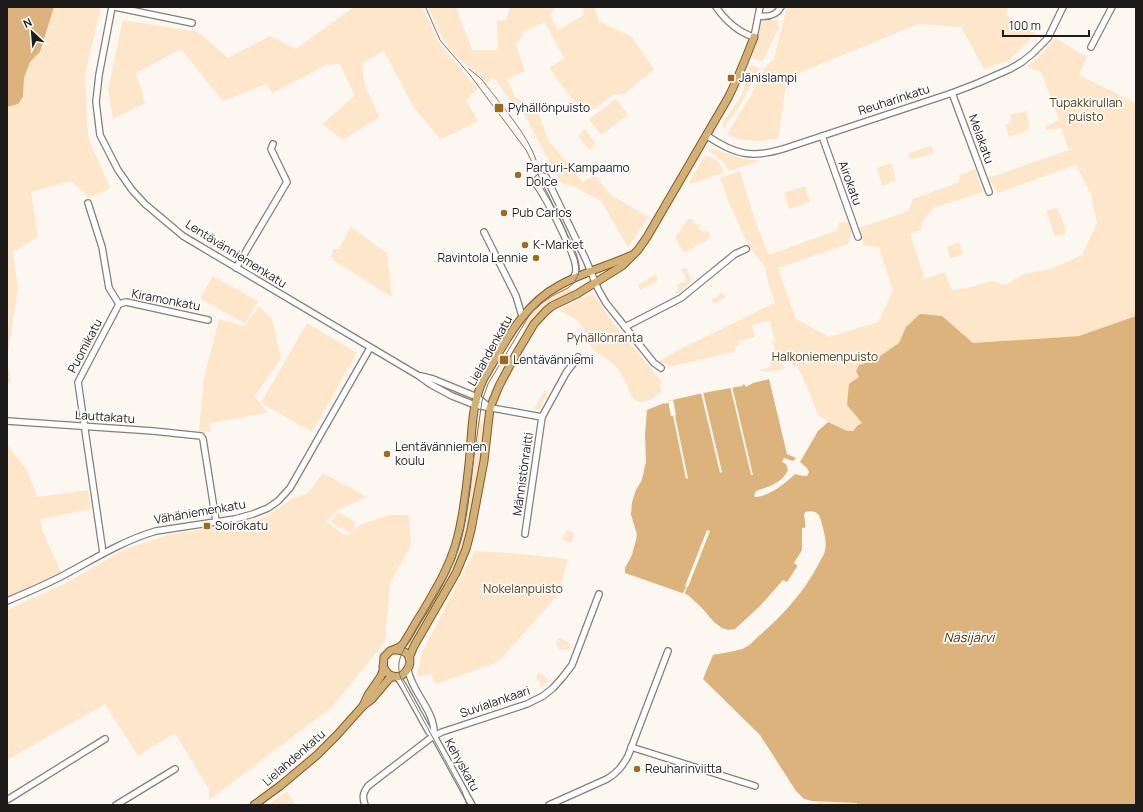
<svg xmlns="http://www.w3.org/2000/svg" width="1143" height="812" font-family="Manrope,sans-serif">
<style>
.green{fill:#fee6ca}
.water{fill:#dcb27d}
.pier{fill:#fdf7f1}
.lines{fill:none;stroke-linecap:round;stroke-linejoin:round}
.minor-casing{stroke:#847f79;stroke-width:8}
.major-casing{stroke:#815a1d;stroke-width:9}
.minor{stroke:#fff;stroke-width:5.5}
.major{stroke:#d3b078;stroke-width:7}
.tram{stroke:#7b7773;stroke-width:1}
.poi-dot{fill:#9d6b20;stroke:#fff;stroke-width:1.5}
.labels{text-anchor:middle;stroke-width:3.5;stroke-linejoin:round;paint-order:stroke}
.poi-label{font-size:12px;fill:#1e1c1a;stroke:#fff;text-anchor:start}
.street-label{font-size:12px;fill:#1e1c1a;stroke:#fff}
.park-label{font-size:12px;fill:#573a10;stroke:#fff}
.water-label{font-size:13px;font-style:italic;fill:#503408;stroke:#fff}
</style>
<rect width="100%" height="100%" fill="#fdf7f1"/>
<g class="green">
<polygon points="54,7 101,7 85,75 88,137 110,188 90,198 71,181 31,192 38,237 13,252 18,290 7,358 11,384 7,382 7,107 18,104 23,98 24,78 30,62 41,52"/>
<polygon points="354,7 425,7 423,8 437,39 443,47 478,89 466,100 478,121 457,132 440,139 413,106 384,51 362,63 364,82 379,117 343,140 322,124 355,96 340,64 327,65 272,93 266,84 223,101 181,49 136,73 145,103 113,119 108,90 123,20 198,32 228,58 270,36 296,49"/>
<path d="M428 7H456L472 50H498L497 21 506 20 510 7H555L550 16 558 30 584 15 583 7H594L599 21 632 37 654 69 626 93 611 96 595 109 576 104 549 68 564 58 545 22 526 30 516 45 525 71 507 79 515 97 537 109 548 140 583 182 595 175 611 195 649 217 628 247 601 201 573 186 561 183 520 107 516 108 494 78 487 83C478 72 466 66 456 56 442 43 436 24 428 7Z"/>
<polygon points="787,7 1009,7 1006,15 1036,34 1009,60 984,69 961,27 918,24 787,78 778,139 758,141 740,140 727,134 748,100 767,65 774,59"/>
<polygon points="762,20 777,20 779,27 763,61 752,59"/>
<path d="M1055 38 1087 57 1079 75 1136 103V316L1079 336 973 343 942 317 906 327 900 343 873 361 859 365 856 371 859 377 862 423 857 426 853 431H847L828 422 818 415 807 387 797 366H793C788 358 785 354 776 354L772 341 775 340 770 321 752 325 755 337 738 341 739 345 735 346 736 351 733 352 669 367 667 364 658 362 676 351 775 303 768 282 765 267 750 248 746 240 729 203 720 178 740 171 755 221 769 255 838 230 839 223 849 221 852 231 848 244 778 268 796 319 829 337 878 322 893 291 879 247 864 245 859 228 908 211 913 199 960 182 959 175 975 169 983 192 933 208 922 222 921 230 910 234 925 279 945 272 952 290 967 288 992 281 1005 285 1024 274 1051 269 1082 255 1097 223 1091 194 1076 165 998 193 988 178 1069 150 1061 128 1047 130 1045 127 1059 120 1041 72 1027 66 1045 51Z"/>
<polygon points="751,65 760,68 740,105 723,129 722,124 743,93 747,72"/>
<polygon points="616,99 628,115 601,135 589,119"/>
<polygon points="1026,111 1029,123 1028,130 1009,137 1005,125 1012,122 1010,115"/>
<polygon points="585,129 596,144 589,150 578,136 582,132 582,131"/>
<polygon points="706,146 651,240 647,247 646,245 703,147"/>
<polygon points="931,146 934,153 910,160 908,153"/>
<polygon points="711,148 740,158 760,161 729,171 724,163 709,151 709,149"/>
<path d="M705 156C713 156 721 164 724 172L723 173 690 184 689 183Z"/>
<polygon points="891,163 896,180 882,186 877,168"/>
<polygon points="805,186 810,202 789,209 784,193"/>
<polygon points="1057,208 1065,227 1065,234 1055,236 1046,211"/>
<polygon points="689,219 691,219 694,221 694,223 698,225 699,224 701,225 699,229 704,232 706,229 711,236 706,241 694,246 694,247 684,253 676,239 676,237 687,220"/>
<polygon points="351,227 387,253 392,297 333,260 334,258 330,257 334,249 339,249"/>
<polygon points="959,242 963,254 951,258 947,247"/>
<polygon points="686,268 692,281 676,294 675,292 678,290 677,285 687,280 681,269"/>
<polygon points="656,274 657,281 640,290 638,285"/>
<polygon points="213,276 258,301 245,324 200,298"/>
<polygon points="567,284 574,293 529,329 520,323 538,302"/>
<polygon points="721,292 726,297 714,304 711,299 715,298 717,298"/>
<path d="M593 293 613 323 662 382 660 385 661 392C655 396 648 404 639 402 631 400 629 388 626 382 622 376 619 369 613 364 606 358 597 354 591 347 587 341 587 335 584 330 580 320 569 315 560 311V309Z"/>
<polygon points="259,306 272,319 281,358 255,396 267,413 209,423 211,432 199,431 204,378 219,319 245,326"/>
<polygon points="307,323 357,353 312,432 261,403"/>
<path d="M772 361C778 361 783 363 785 369L766 372 759 370 771 367 770 362Z"/>
<polygon points="429,380 468,397 467,400 452,394 428,381"/>
<polygon points="545,389 547,394 539,411 534,409"/>
<polygon points="475,420 485,421 481,452 481,464 469,527 459,562 413,644 407,641 450,566"/>
<polygon points="7,445 27,470 37,497 88,490 91,509 41,519 43,532 61,572 7,597"/>
<polygon points="526,465 530,466 528,479 524,479 523,484 517,483 518,481 521,481 523,466"/>
<polygon points="323,473 367,497 338,510 326,522 345,535 351,534 359,525 390,515 409,515 411,545 390,583 385,642 332,707 209,800 209,789 175,733 138,756 105,704 7,760 7,610 68,582 125,549 171,534 222,527 266,517 293,498 307,494"/>
<polygon points="337,512 356,522 351,533 331,523"/>
<polygon points="567,530 574,533 573,540 570,543 562,539"/>
<polygon points="475,551 511,553 568,559 557,596 498,662 436,684 431,674 417,677 422,652"/>
<polygon points="558,638 559,638 569,642 568,643 570,644 570,645 568,651 564,649 559,649 556,643"/>
<polygon points="538,673 540,673 548,679 548,680 541,688 540,682 536,678"/>
<polygon points="287,791 295,805 268,805"/>
<polygon points="819,801 857,803 857,805 818,805"/>
</g>
<g class="water">
<polygon points="7,7 54,7 40,52 30,62 24,78 23,97 18,104 7,107"/>
<path d="M920 314 942 316 973 343 1079 336 1136 316V805H857V803L812 801 804 799 796 791 760 735 703 679 713 655C721 653 740 651 746 647 751 645 755 639 760 635 783 615 804 592 818 565 820 561 822 558 824 554 828 543 824 532 821 521 819 512 814 510 805 512L804 515C809 547 805 556 787 582L783 580 761 605 735 629 728 630 722 628 714 622 701 607 688 595 625 573V568L632 555 636 540 637 534 631 515 632 502 636 490 642 480 646 461 645 435 647 410 664 403V404L668 403V401L703 393 742 386 744 384 746 387 753 383 769 379 787 454 796 458 793 461 784 458 782 462 786 464 788 470C783 482 769 487 756 491L754 496 755 497C768 497 786 483 795 474L803 476H807L809 472 807 468 800 462 818 431 828 422 847 431H853L857 426 862 423 847 405 849 384 859 377 856 371 859 365 873 361 899 343 906 327Z"/>
</g>
<g class="pier">
<polygon points="730,386 732,386 753,475 751,475"/>
<polygon points="703,392 722,472 720,473 701,393"/>
<polygon points="673,400 676,415 675,415 688,478 686,479 673,416 671,416 668,401"/>
<polygon points="808,527 808,547 806,555 799,567 794,563 802,550 802,528"/>
<polygon points="707,530 710,531 688,587 687,587 684,596 682,595 686,587 685,586"/>
</g>
<g class="lines">
<g class="minor-casing">
<g id="minor">
<polyline points="112,7 99,75 96,102 100,135 118,170 132,190 145,204 183,236 419,376 430,384 452,396 475,405 542,417 566,373 578,357"/>
<polyline points="115,7 192,23"/>
<path d="M716 7C726 21 737 32 754 37L760 7"/>
<path d="M759 16C768 17 776 16 781 7"/>
<polyline points="1091,47 1112,7"/>
<polyline points="952,93 989,192"/>
<path d="M706 135C735 155 752 159 786 148L952 93 978 83 1010 69 1022 62 1032 54 1048 38 1063 7"/>
<polyline points="822,136 858,237"/>
<polyline points="88,203 102,247 109,288 119,304 78,382 103,553"/>
<polyline points="484,232 516,296 522,316"/>
<polyline points="236,268 287,182 271,149 273,144"/>
<path d="M573 279C574 276 576 273 576 270 576 257 567 243 562 231 554 215 547 199 536 184 535 180 538 178 542 176L546 177 547 179 586 260 598 289 606 303 654 363 661 368"/>
<polyline points="119,304 126,302 208,320"/>
<polyline points="625,327 681,298 735,254 746,249"/>
<polyline points="421,376 433,379 477,397 489,407"/>
<polyline points="7,421 153,431 201,436 203,439 216,521"/>
<polyline points="525,534 542,417"/>
<path d="M7 601C26 593 45 585 64 575 94 559 122 541 156 531L235 519 253 514 268 508 278 501 290 488 370 348"/>
<path d="M408 670C412 693 436 711 434 736"/>
<polyline points="397,676 404,687 429,732 434,736 472,805"/>
<polyline points="631,747 755,786"/>
<polyline points="7,800 105,739"/>
<polyline points="116,805 175,769"/>
<path d="M365 805C362 797 363 793 368 786L432 737 442 732 527 704 543 696 553 688 562 678 572 665 599 594"/>
<path d="M549 805 607 779C617 773 622 767 628 756L668 651"/>
</g>
</g>
<g class="major-casing">
<g id="major">
<path d="M409 658 414 646 456 573 466 549 471 530 484 461 490 408 499 386 515 356 534 324 546 311 552 306 577 294 622 266 638 250 647 237 728 98C738 78 746 58 754 37"/>
<path d="M383 666C398 698 428 650 395 650"/>
<path d="M363 706 368 695 381 676 383 671 384 657 390 651 400 647 403 644C410 634 415 623 422 613 438 586 454 559 460 527 464 507 467 485 469 464 472 435 471 404 484 378 505 343 522 305 560 285 582 273 607 266 630 256"/>
<polyline points="254,805 280,786 317,755 337,735 363,706 372,699 388,680 393,676"/>
</g>
</g>
<use href="#minor" class="minor"/>
<use href="#major" class="major"/>
<g class="tram">
<path d="M426 8 440 40 445 46 470 75 526 150 563 225 577 259 579 270 578 275 574 283 568 288 552 296 542 303 532 312 527 319 488 384 482 401 464 526 455 559 447 576 403 651C398 661 397 670 402 681L462 791 467 805"/>
<path d="M469 69 479 77 483 81C500 104 527 133 536 160"/>
</g>
</g>
<g class="poi-dot">
<rect x="727" y="74" width="8" height="8" rx="2"/>
<rect x="494" y="103" width="10" height="10" rx="2"/>
<circle cx="518" cy="175" r="4"/>
<circle cx="504" cy="213" r="4"/>
<circle cx="525" cy="245" r="4"/>
<circle cx="536" cy="258" r="4"/>
<rect x="499" y="355" width="10" height="10" rx="2"/>
<circle cx="387" cy="454" r="4"/>
<rect x="203" y="522" width="8" height="8" rx="2"/>
<circle cx="637" cy="769" r="4"/>
</g>
<g class="labels">
<g class="poi-label">
<text x="739" y="82">Jänislampi</text>
<text x="508" y="112">Pyhällönpuisto</text>
<text x="526" y="172">Parturi-Kampaamo<tspan x="526" dy="14">Dolce</tspan></text>
<text x="512" y="217">Pub Carlos</text>
<text x="533" y="249">K-Market</text>
<text x="528" y="262" text-anchor="end">Ravintola Lennie</text>
<text x="513" y="364">Lentävänniemi</text>
<text x="395" y="451">Lentävänniemen<tspan x="395" dy="14">koulu</tspan></text>
<text x="215" y="530">Soirokatu</text>
<text x="645" y="773">Reuharinviitta</text>
</g>
<g class="street-label">
<text transform="translate(894 100) rotate(-18)" y="4">Reuharinkatu</text>
<text transform="translate(981 139) rotate(70)" y="4">Melakatu</text>
<text transform="translate(850 183) rotate(70)" y="4">Airokatu</text>
<text transform="translate(236 254) rotate(32)" y="4">Lentävänniemenkatu</text>
<text transform="translate(166 300) rotate(11)" y="4">Kiramonkatu</text>
<text transform="translate(85 346) rotate(-62)" y="4">Puomikatu</text>
<text transform="translate(490 351) rotate(-61)" y="4">Lielahdenkatu</text>
<text transform="translate(105 417) rotate(4)" y="4">Lauttakatu</text>
<text transform="translate(523 474) rotate(-82)" y="4">Männistönraitti</text>
<text transform="translate(200 512) rotate(-10)" y="4">Vähäniemenkatu</text>
<text transform="translate(495 702) rotate(-19)" y="4">Suvialankaari</text>
<text transform="translate(294 758) rotate(-41)" y="4">Lielahdenkatu</text>
<text transform="translate(462 765) rotate(61)" y="4">Kehyskatu</text>
</g>
<g class="park-label">
<text x="1086" y="107">Tupakkirullan<tspan x="1086" dy="14">puisto</tspan></text>
<text x="605" y="342">Pyhällönranta</text>
<text x="825" y="361">Halkoniemenpuisto</text>
<text x="523" y="593">Nokelanpuisto</text>
</g>
<g class="water-label">
<text x="969" y="642">Näsijärvi</text>
</g>
</g>
<rect width="1143" height="812" fill="none" stroke="#1e1c1a" stroke-width="16"/>
<g transform="translate(32 32) rotate(334)" stroke="#ffffff" stroke-width="3" paint-order="stroke">
<path d="M0-3L7 15L0 10L-7 15Z" fill="#1e1c1a"/>
<text y="-6" font-size="11" font-weight="bold" text-anchor="middle" fill="#1e1c1a">N</text>
</g>
<path d="M1003 30v6h86v-6" fill="none" stroke="#1e1c1a" stroke-width="2"/>
<text x="1009" y="30" font-size="12" fill="#1e1c1a" stroke="#ffffff" stroke-width="3" paint-order="stroke">100 m</text>
</svg>
